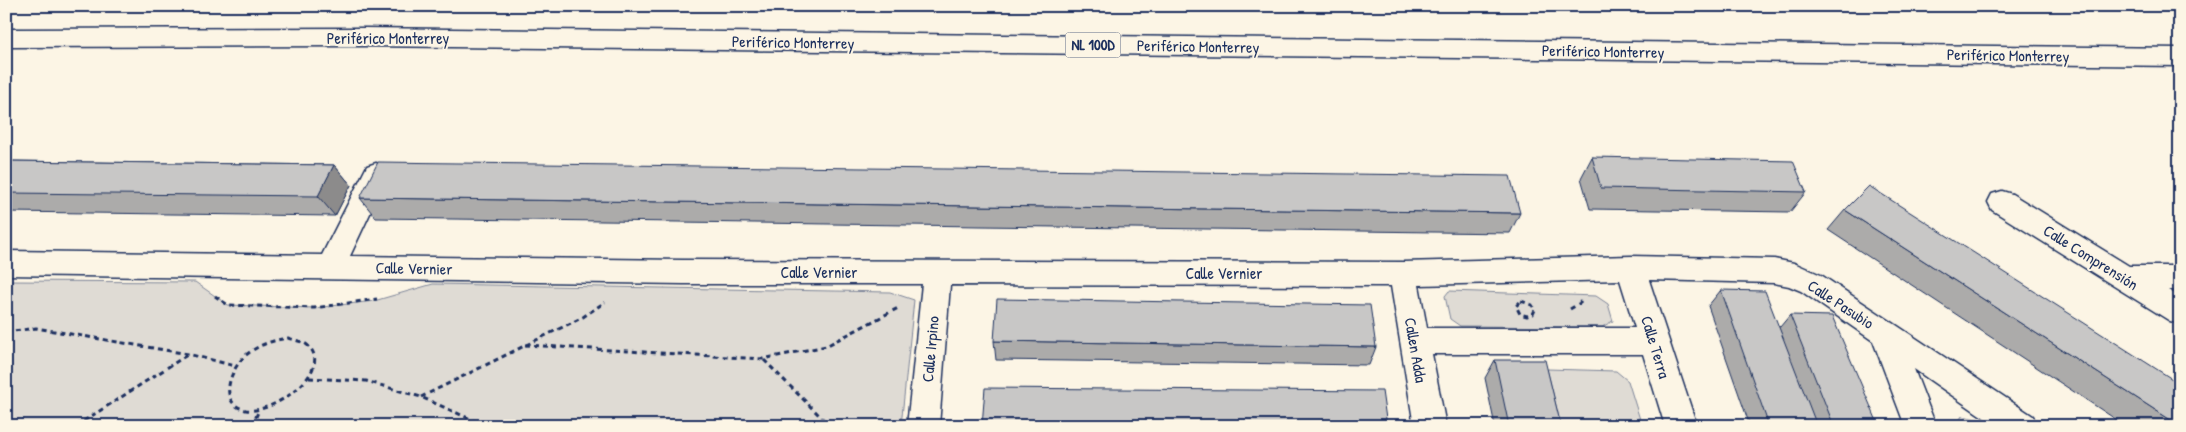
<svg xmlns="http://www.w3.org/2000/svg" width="2186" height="432" font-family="'Patrick Hand',sans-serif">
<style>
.green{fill:#dfdbd4;stroke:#7d8599}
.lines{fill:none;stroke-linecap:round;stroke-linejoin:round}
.minor-casing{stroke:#1b2f5e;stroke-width:3}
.highway-casing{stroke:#1b2f5e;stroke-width:3}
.path{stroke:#1b2f5e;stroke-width:3;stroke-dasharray:5 4;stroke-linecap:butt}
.minor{fill:#fcf5e5;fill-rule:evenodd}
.highway{fill:#fcf5e5;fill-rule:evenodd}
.wall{fill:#acabaa;stroke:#1b2f5e}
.shaded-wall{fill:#8c8b8b;stroke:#1b2f5e}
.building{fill:#c8c7c6;stroke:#1b2f5e}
.labels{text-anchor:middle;stroke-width:4;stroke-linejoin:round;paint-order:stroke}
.shield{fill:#fcf5e5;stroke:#5e6a86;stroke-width:1}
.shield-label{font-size:15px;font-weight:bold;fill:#1b2f5e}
.street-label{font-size:16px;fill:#1b2f5e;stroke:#fcf5e5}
</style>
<rect width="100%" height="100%" fill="#fcf5e5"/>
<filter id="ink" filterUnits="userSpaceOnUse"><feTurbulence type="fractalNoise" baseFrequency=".02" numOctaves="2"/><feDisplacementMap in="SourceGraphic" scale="10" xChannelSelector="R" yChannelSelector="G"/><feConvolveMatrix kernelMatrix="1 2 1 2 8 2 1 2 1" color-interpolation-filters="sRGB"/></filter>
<g filter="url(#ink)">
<g class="green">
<polygon points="6,281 195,282 228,305 314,308 374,301 433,284 890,292 914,300 901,426 6,426"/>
<polygon points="1449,291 1596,296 1608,304 1613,321 1602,327 1460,326 1450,319 1445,296"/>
<polygon points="1547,369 1616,371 1628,381 1642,426 1561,426"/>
<polygon points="1962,416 1992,422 1998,426 1956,426"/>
</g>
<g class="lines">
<g class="minor-casing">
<g id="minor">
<path d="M376 163 385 166 389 173 350 256 683 260 1403 262 1631 256 1774 259 1794 263 1821 275 2033 416 2037 426H1996L1914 369 1936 426H1905L1873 341 1801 291 1789 286 1774 283 1649 280 1697 426H1665L1643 354H1432L1446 426H1414L1391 286 950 285 939 426H907L922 284H683L6 275V251L322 255 367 166ZM1620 280 1635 328H1427L1419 285Z"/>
<polygon points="2002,191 2012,194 2129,266 2180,266 2180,290 2168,290 2180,297 2180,324 2170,321 1992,210 1988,202 1992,194"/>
</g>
</g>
<g class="highway-casing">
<polygon id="highway" points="364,28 2180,48 2180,66 364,46 6,47 6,29"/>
</g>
<g class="path">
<polyline points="215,296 228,305 314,308 377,299"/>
<polygon points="1521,301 1532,305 1535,310 1533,314 1527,316 1520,314 1516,306"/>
<polyline points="1570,309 1580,303 1581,298"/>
<polyline points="6,332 36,328 188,354 235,366"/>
<path d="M288 338C294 340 301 341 306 344 338 368 273 415 246 410 216 403 231 368 246 355 258 345 273 340 288 338Z"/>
<polyline points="525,345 763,359 826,346 900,307"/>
<polyline points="764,360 830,426"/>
<polyline points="309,378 366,381 421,397 486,426"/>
<polyline points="421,397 583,317 605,302"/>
<polyline points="76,426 187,355"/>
<polyline points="252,426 259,410"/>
</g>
<use href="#minor" class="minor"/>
<use href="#highway" class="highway"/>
</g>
<g class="wall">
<polygon points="1592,157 1806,192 1790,212 1590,209 1581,178"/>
<polygon points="6,161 334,165 351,185 335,216 6,212"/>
<polygon points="360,198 1520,213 1510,233 376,218"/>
<polygon points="1845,210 2180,426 2126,426 1828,230"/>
<polygon points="1721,290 1780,327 1790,315 1879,426 1750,426 1708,306"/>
<polygon points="994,341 1376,347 1369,365 996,360"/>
<polygon points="1495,360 1561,426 1495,426 1485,378"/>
</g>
<polygon class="shaded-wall" points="334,165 351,185 335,216 318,196"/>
<g class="building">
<polygon points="1592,157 1793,161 1806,192 1601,188"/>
<polygon points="6,161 334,165 318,196 6,193"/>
<polygon points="378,162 1510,176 1520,213 360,198"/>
<polygon points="1869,186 2180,384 2180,426 1845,210"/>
<polygon points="1721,290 1765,291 1817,426 1769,426"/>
<polygon points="997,299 1370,305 1376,347 994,341"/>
<polygon points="1790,315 1832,316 1879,426 1834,426"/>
<polygon points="1495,360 1545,360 1561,426 1509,426"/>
<polygon points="985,388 1382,391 1387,426 982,426"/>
</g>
</g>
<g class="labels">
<rect class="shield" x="1065.5" y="32.5" width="55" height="25" rx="4"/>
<g class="shield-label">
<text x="1093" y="50">NL 100D</text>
</g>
<g class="street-label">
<text x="388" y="44">Periférico Monterrey</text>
<text transform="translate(793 42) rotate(1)" y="6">Periférico Monterrey</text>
<text transform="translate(1198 46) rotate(1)" y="6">Periférico Monterrey</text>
<text transform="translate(1603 51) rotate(1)" y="6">Periférico Monterrey</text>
<text transform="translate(2008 55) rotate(1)" y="6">Periférico Monterrey</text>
<text transform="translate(2091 257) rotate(32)" y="6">Calle Comprensión</text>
<text transform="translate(414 268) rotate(1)" y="6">Calle Vernier</text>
<text x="819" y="278">Calle Vernier</text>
<text x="1224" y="279">Calle Vernier</text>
<text transform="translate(1841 304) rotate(33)" y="6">Calle Pasubio</text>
<text transform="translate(1656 347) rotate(73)" y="6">Calle Terra</text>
<text transform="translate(930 349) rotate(-85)" y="6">Calle Irpino</text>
<text transform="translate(1416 350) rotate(80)" y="6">Callen Adda</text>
</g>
</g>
<rect width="2186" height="432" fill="none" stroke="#fcf5e5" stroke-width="25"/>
<rect x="12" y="12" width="2161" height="407" fill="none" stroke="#1b2f5e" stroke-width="2" filter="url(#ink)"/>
</svg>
